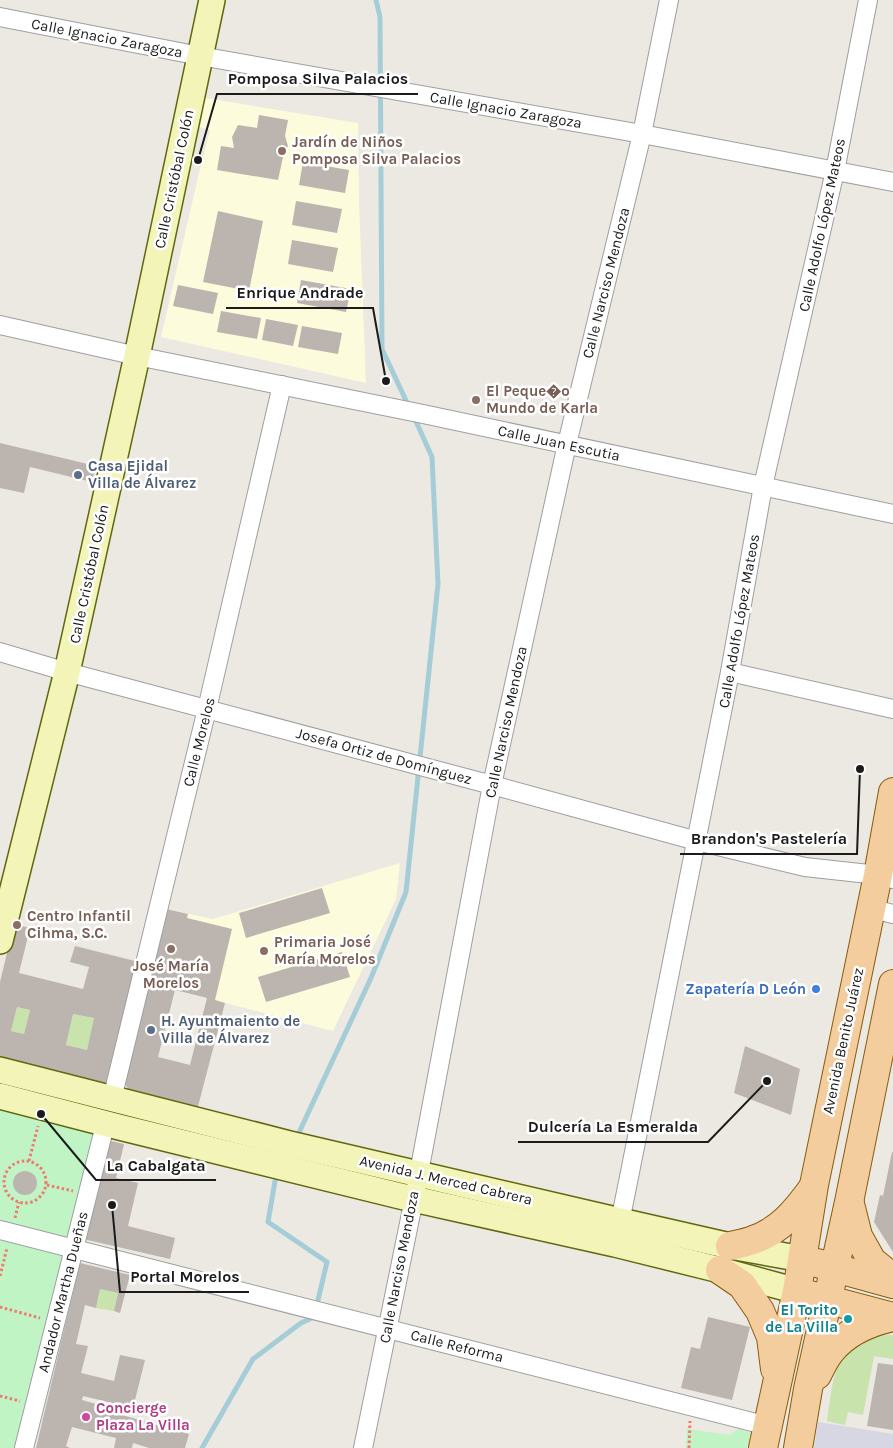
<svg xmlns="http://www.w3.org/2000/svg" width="893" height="1448" font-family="Karla,sans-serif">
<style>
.education{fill:#fcfbdb}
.grass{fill:#c8e3ab}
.park{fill:#c1f4c4}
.plaza{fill:#d6d7e2}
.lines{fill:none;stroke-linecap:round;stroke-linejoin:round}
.stream{stroke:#a5cdd7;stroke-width:5}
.building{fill:#bcb4af;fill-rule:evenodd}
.street-casing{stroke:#9f9f9f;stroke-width:20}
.secondary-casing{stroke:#60680d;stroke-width:28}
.primary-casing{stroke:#885c0b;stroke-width:30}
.path{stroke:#ee7b71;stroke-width:3;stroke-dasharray:2.5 2.5;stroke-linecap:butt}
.street{stroke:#fff;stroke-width:18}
.secondary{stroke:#f2f4b8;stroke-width:25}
.primary{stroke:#f4cd9f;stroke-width:28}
.education-dot{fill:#8d6e63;stroke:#fff;stroke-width:2}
.service-dot{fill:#5c6f8a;stroke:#fff;stroke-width:2}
.shop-dot{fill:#3f7fe0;stroke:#fff;stroke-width:2}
.culture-dot{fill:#0f9aa8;stroke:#fff;stroke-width:2}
.hotel-dot{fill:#d1479c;stroke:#fff;stroke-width:2}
.labels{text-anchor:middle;stroke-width:5;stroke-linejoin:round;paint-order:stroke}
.street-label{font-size:15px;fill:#1b1b1b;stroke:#fff}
.education-label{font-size:15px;font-weight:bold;fill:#785e54;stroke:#fff;text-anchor:start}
.service-label{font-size:15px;font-weight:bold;fill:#4e5e75;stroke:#fff;text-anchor:start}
.shop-label{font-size:15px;font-weight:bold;fill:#366cbe;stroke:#fff;text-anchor:end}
.culture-label{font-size:15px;font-weight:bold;fill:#0d838f;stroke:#fff;text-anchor:end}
.hotel-label{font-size:15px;font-weight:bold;fill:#b23c85;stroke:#fff;text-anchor:start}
.leader{fill:none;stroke:#1b1b1b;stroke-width:2}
.callout-dot{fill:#1b1b1b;stroke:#fff;stroke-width:2}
.callout-label{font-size:16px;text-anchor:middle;font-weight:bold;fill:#1b1b1b;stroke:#fff;stroke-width:5;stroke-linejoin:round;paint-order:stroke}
</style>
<rect width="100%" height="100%" fill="#ece8e2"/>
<g class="education">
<polygon points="200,97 358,123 359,201 366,383 161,337 199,173 210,130 194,126"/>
<polygon points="400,863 396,899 333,1031 148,983 166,909 213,919"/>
</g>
<g class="grass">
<polygon points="17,1007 30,1010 24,1034 11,1031"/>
<polygon points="73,1014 94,1018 87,1050 66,1045"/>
<polygon points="100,1289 118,1293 114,1311 96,1308"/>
<path d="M882 1335H893V1359L874 1356 863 1415 848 1412 845 1425 827 1421C835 1374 830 1352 882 1335Z"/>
</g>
<g class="park">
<polygon points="0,1103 109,1130 33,1448 0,1448"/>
<polygon points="687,1429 730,1435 738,1429 751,1433 747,1448 686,1448"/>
</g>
<polygon class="plaza" points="818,1422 893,1434 893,1448 814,1448"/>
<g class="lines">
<g class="stream">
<polyline points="376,0 380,17 382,349 409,407"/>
<polyline points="296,1139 371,978 406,892 438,584 432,457 414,417"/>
<polyline points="202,1448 253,1359 301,1323 314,1317 327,1262 268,1222 275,1181 279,1173"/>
</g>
</g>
<g class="building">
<polygon points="259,115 288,120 285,136 288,146 281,157 283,157 278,180 217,170 221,146 234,148 232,137 238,125 257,128"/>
<polygon points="303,162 349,170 345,193 299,185"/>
<polygon points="296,201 342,209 337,233 292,225"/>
<polygon points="218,211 263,221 249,291 203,282"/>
<polygon points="292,240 338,248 333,272 288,264"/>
<polygon points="301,280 351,289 346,312 297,303"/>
<polygon points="178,285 218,293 213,314 173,306"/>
<polygon points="221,311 261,318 257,339 217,332"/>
<polygon points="266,319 298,325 293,346 262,340"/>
<polygon points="302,326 342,333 338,354 298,347"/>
<polygon points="0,443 96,466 92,482 30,467 24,493 0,488"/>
<polygon points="322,888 330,913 246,938 239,913"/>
<path d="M166 909 188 914 187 918 232 929 215 1000 225 1003 196 1114 134 1098 125 1084ZM175 990 207 998 190 1065 158 1057Z"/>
<path d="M14 924 30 928 19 973 83 989 89 967 70 962 75 946 139 962 107 1089 0 1063V982ZM17 1007 30 1010 24 1034 11 1031ZM73 1014 94 1018 87 1050 66 1045Z"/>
<polygon points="342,952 350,977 266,1002 258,977"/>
<polygon points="745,1046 800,1069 791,1115 734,1093"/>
<polygon points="107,1140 124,1144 116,1178 138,1183 128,1226 175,1238 170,1259 83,1239"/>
<polygon points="892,1152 893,1152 893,1252 874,1222 880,1195 883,1196"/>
<circle cx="25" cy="1183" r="12"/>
<polygon points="80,1263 130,1275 120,1313 114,1311 118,1293 100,1289 96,1308 85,1305 76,1344 88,1346 81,1373 114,1381 120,1355 145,1360 133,1408 83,1396 82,1400 96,1404 97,1408 189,1434 185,1448 149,1448 133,1443 132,1448 114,1448 116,1438 72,1427 66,1446 70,1448 36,1448"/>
<polygon points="708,1317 750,1327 732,1400 681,1388 691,1347 700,1349"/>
<polygon points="878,1363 893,1365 893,1430 867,1426"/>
</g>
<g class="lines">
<g class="street-casing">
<g id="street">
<polyline points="0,17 200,56 642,134 893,182"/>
<polyline points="0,325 137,356 423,414 893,514"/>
<polyline points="0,652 67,672 492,785 697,841 805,867 878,875 893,879"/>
<polyline points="730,672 893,709"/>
<polyline points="870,908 893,914"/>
<polyline points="112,1099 207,709 282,385"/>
<polyline points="0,1230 768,1426"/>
<polyline points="618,1232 730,672 763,486 835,171 868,0"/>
<polyline points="24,1448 102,1137"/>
<polyline points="363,1448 414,1199 492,785 567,444 642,134 669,0"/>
</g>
</g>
<g class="secondary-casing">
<g id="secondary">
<polyline points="0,941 67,672 137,356 212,0"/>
<polyline points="0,1070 290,1144 620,1221 730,1246 802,1259"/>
<polyline points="0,1096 119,1127 400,1196 615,1244 720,1270 797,1291"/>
</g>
</g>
<g class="primary-casing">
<g id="primary">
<polyline points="850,1204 858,1236 872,1261 893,1278"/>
<path d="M730 1246C738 1244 746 1243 753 1240 780 1231 796 1211 812 1189"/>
<polyline points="817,1263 893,1284"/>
<polyline points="720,1270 742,1285 760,1311 771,1337 775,1369"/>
<polyline points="810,1295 893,1317"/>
<path d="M817 1375C821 1367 825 1358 831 1351 847 1331 870 1322 893 1317"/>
<polyline points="763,1448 797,1291 814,1185 878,875 893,792"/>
<polyline points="798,1448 808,1389 849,1202 893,984"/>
</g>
</g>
<g class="path">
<circle cx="25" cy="1182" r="21"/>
<polyline points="29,1161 38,1126"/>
<polyline points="47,1185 73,1191"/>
<polyline points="15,1218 19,1202"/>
<polyline points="0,1276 7,1248"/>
<polyline points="0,1307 40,1318"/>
<polyline points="0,1396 20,1401"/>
<polyline points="689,1448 690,1421"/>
</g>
<use href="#street" class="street"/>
<use href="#secondary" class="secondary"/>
<use href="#primary" class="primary"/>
</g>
<g class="education-dot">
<circle cx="282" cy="151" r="5"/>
<circle cx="476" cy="400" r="5"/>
<circle cx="17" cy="925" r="5"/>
<circle cx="171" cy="949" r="5"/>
<circle cx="264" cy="951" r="5"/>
</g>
<g class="service-dot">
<circle cx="78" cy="475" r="5"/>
<circle cx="151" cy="1030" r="5"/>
</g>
<circle class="shop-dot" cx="816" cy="989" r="5"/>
<circle class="culture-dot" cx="848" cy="1319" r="5"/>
<circle class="hotel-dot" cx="86" cy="1417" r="5"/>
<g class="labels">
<g class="street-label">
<text transform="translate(107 38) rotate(11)" y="5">Calle Ignacio Zaragoza</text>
<text transform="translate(506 110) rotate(10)" y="5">Calle Ignacio Zaragoza</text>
<text transform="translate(174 179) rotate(-78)" y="5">Calle Cristóbal Colón</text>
<text transform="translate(822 225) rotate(-78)" y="5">Calle Adolfo López Mateos</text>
<text transform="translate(606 283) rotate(-76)" y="5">Calle Narciso Mendoza</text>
<text transform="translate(559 443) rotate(12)" y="5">Calle Juan Escutia</text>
<text transform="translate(89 574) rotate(-78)" y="5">Calle Cristóbal Colón</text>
<text transform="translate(739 621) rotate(-80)" y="5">Calle Adolfo López Mateos</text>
<text transform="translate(506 722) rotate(-78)" y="5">Calle Narciso Mendoza</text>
<text transform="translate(199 742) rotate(-76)" y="5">Calle Morelos</text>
<text transform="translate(384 756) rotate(15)" y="5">Josefa Ortiz de Domínguez</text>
<text transform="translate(843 1041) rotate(-78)" y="5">Avenida Benito Juárez</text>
<text transform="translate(446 1180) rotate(13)" y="5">Avenida J. Merced Cabrera</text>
<text transform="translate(399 1267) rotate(-79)" y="5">Calle Narciso Mendoza</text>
<text transform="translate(63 1292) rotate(-76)" y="5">Andador Martha Dueñas</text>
<text transform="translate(457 1346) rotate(14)" y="5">Calle Reforma</text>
</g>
<g class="education-label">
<text x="292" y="147">Jardín de Niños<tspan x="292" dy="17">Pomposa Silva Palacios</tspan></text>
<text x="486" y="396">El Peque�o<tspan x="486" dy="17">Mundo de Karla</tspan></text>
<text x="27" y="921">Centro Infantil<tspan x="27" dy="17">Cihma, S.C.</tspan></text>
<text x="274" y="947">Primaria José<tspan x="274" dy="17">María Morelos</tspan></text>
<text x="171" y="971" text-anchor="middle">José María<tspan x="171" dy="17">Morelos</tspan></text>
</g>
<g class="service-label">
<text x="88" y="471">Casa Ejidal<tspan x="88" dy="17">Villa de Álvarez</tspan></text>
<text x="161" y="1026">H. Ayuntmaiento de<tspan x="161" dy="17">Villa de Álvarez</tspan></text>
</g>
<g class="shop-label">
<text x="806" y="994">Zapatería D León</text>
</g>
<g class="culture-label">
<text x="838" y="1315">El Torito<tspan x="838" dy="17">de La Villa</tspan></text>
</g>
<g class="hotel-label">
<text x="96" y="1413">Concierge<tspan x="96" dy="17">Plaza La Villa</tspan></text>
</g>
</g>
<path class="leader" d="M198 160L217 94H418M386 381L373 308H226M860 769L857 854H680M767 1081L708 1142H518M41 1114L96 1180H216M112 1205L120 1292H249"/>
<g class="callout-dot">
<circle cx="198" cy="160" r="5"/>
<circle cx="386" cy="381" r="5"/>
<circle cx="860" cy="769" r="5"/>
<circle cx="767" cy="1081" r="5"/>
<circle cx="41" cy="1114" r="5"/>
<circle cx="112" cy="1205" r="5"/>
</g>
<g class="callout-label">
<text x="318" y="84">Pomposa Silva Palacios</text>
<text x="300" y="298">Enrique Andrade</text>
<text x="769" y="844">Brandon's Pastelería</text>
<text x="613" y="1132">Dulcería La Esmeralda</text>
<text x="156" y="1171">La Cabalgata</text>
<text x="185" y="1282">Portal Morelos</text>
</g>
</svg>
